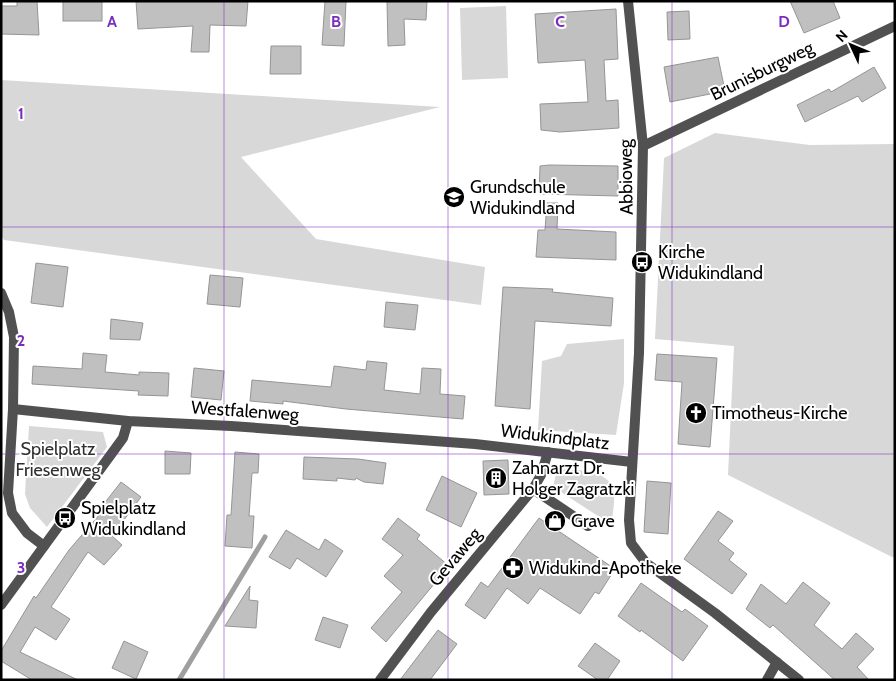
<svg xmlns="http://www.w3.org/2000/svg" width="896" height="681" font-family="Cabin,sans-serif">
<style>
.green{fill:#d8d8d8}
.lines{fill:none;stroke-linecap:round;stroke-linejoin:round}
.stream{stroke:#9f9f9f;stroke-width:5}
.building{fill:#c0c0c0;stroke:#959595}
.minor{stroke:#515151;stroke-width:10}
.grid{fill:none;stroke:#7b2cbf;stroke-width:1;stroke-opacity:0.55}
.labels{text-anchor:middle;stroke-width:4;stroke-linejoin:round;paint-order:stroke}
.street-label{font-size:18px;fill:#000;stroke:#fff}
.poi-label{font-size:18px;fill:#000;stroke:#fff;text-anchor:start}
.park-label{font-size:18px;fill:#2f2f2f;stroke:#fff}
.grid-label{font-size:16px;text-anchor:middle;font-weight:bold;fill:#7b2cbf;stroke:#fff;stroke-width:4;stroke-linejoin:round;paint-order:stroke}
</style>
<rect width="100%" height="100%" fill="#fff"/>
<g class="green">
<polygon points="506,6 508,78 462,80 460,8"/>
<polygon points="1,80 440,107 241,157 316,239 485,267 481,305 4,240 1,234"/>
<polygon points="715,133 810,145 895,144 895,557 892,557 728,475 734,346 655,339 664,158"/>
<polygon points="624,339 624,383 616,435 538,430 542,361 561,356 567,344"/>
<polygon points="29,426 103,432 107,447 47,527 30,508 25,494"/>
<path d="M565 469C583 471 610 470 614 493 615 503 612 515 612 525L553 487 556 474Z"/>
</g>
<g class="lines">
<polyline class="stream" points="179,680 265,537"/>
</g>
<g class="building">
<polygon points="17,1 37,1 39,35 1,34 1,6 17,6"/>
<rect x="63" y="1" width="39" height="20"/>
<polygon points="136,1 248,1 246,26 210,25 209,52 191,52 193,26 138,29"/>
<polygon points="325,1 346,1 344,46 322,45"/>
<polygon points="387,1 427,1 426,20 404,19 405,45 388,46"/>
<polygon points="790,1 833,1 840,18 804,33"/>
<polygon points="616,9 618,59 604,60 606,101 618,100 619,128 560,132 541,130 540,104 588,102 585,60 538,63 535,14"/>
<polygon points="689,11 690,39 668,40 667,12"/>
<polygon points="271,46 301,46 301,74 270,74"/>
<polygon points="718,57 725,91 670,102 664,67"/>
<polygon points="874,67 886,88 862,102 858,96 805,122 797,105 829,89 831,92"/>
<polygon points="549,165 618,166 618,196 539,194 540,166"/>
<polygon points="547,203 558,203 557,229 616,232 616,260 536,257 538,230 545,230"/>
<polygon points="36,263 68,267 63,307 31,303"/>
<polygon points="210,275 243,278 240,307 207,304"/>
<polygon points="503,287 553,289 552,292 613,298 611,326 535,321 530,409 495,406"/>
<polygon points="386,302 418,305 415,330 384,327"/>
<polygon points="111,319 143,323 140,340 110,339"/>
<polygon points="83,353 107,355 105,372 139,375 139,372 169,373 168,396 138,395 139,391 32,384 33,366 82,369"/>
<polygon points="657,354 717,358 710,447 678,444 682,382 655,380"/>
<polygon points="367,361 387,363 384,390 420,394 422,368 441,369 440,394 465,396 463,419 346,409 283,401 283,404 250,401 252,380 331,387 334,366 366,370"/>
<polygon points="194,368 224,371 221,400 191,397"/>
<polygon points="165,451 191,453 190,474 165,474"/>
<polygon points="235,452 259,454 258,473 252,473 249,516 254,516 252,548 225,546 227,515 231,515"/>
<polygon points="304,457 358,459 386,463 383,484 364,482 356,478 355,480 337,478 337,481 303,479"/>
<polygon points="508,460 509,494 484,495 483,461"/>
<polygon points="442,476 477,493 461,527 426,510"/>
<polygon points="647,481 671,483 668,534 644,532"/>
<polygon points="121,482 141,497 112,536 122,545 104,565 88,552 51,607 70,619 56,640 35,627 20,652 78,680 32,680 1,661 1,651 34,596 36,598 69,550 106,507 103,505"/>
<polygon points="718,511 733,521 718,541 734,553 729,560 747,574 732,594 684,559"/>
<polygon points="398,518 420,535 417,539 449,566 386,642 371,628 402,592 384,576 403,555 382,539"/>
<polygon points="539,518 615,569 599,594 595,592 580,614 540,588 528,604 507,588 485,619 465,605 481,582 488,587"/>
<polygon points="286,530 319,550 325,539 343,551 326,577 297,558 290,569 269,557"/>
<polygon points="803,582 830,603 814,625 842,649 856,633 874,649 857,667 869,680 835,680 773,625 770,628 746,609 761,584 786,604"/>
<polygon points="641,583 682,612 685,609 708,626 683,661 641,630 640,632 618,616"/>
<polygon points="250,586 249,600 258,601 256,628 225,626"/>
<polygon points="323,617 348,625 340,648 315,640"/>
<polygon points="438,630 457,644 430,680 400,680"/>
<polygon points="124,641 148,652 136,679 112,668"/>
<polygon points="595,643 620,661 607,680 598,680 578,666"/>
</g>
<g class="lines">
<g class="minor">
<polyline points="628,1 643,146 639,353 629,520 631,543 646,563 715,613 799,680"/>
<polyline points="643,146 895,26"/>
<polyline points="1,293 9,312 14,337 13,409 8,493 12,513 27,533 44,546"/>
<polyline points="13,409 128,421 231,426 475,444 632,462"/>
<polyline points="533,489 588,526"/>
<polyline points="1,605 123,438 128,421"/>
<polyline points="380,680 431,612 533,489 541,475 548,452"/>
<polyline points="767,680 777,662"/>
</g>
</g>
<path class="grid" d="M224 1V680M448 1V680M672 1V680M1 227H895M1 454H895"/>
<defs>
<g id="school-disc" transform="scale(1.125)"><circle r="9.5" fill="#000" stroke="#fff"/><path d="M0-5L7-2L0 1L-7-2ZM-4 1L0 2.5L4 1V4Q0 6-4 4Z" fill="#fff"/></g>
<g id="bus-disc" transform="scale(1.125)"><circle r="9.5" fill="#000" stroke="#fff"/><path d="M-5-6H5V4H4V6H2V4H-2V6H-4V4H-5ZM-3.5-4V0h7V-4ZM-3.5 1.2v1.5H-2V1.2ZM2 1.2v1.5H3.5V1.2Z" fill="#fff"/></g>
<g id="church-disc" transform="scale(1.125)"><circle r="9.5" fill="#000" stroke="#fff"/><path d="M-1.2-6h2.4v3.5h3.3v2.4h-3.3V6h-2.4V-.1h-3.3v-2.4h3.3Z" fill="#fff"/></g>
<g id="building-disc" transform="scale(1.125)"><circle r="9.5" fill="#000" stroke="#fff"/><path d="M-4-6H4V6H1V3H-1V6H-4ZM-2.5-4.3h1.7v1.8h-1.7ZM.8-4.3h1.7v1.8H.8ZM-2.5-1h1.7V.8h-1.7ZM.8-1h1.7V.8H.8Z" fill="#fff"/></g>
<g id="shop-disc" transform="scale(1.125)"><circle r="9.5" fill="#000" stroke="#fff"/><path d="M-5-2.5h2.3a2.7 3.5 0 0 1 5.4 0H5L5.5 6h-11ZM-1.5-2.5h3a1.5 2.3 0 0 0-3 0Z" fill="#fff"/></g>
<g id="pharmacy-disc" transform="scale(1.125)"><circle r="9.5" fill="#000" stroke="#fff"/><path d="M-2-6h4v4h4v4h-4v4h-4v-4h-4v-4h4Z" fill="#fff"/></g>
</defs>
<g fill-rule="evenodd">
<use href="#school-disc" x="454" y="197"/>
<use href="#bus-disc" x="642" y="262"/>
<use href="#church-disc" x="696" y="413"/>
<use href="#building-disc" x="496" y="478"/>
<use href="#bus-disc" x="65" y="518"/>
<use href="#shop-disc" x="555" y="521"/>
<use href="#pharmacy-disc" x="513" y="568"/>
</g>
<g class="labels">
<g class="street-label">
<text transform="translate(762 71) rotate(-26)" y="6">Brunisburgweg</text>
<text transform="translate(626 177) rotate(-91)" y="6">Abbioweg</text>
<text transform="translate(245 411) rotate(4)" y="6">Westfalenweg</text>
<text transform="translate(555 437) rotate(7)" y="6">Widukindplatz</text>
<text transform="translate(455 557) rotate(-50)" y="6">Gevaweg</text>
</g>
<g class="poi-label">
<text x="470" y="193">Grundschule<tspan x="470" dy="21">Widukindland</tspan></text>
<text x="658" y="258">Kirche<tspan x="658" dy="21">Widukindland</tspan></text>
<text x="712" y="419">Timotheus-Kirche</text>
<text x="512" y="474">Zahnarzt Dr.<tspan x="512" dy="21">Holger Zagratzki</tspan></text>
<text x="81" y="514">Spielplatz<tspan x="81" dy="21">Widukindland</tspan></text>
<text x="571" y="527">Grave</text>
<text x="529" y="574">Widukind-Apotheke</text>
</g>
<g class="park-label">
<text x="58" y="455">Spielplatz<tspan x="58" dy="21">Friesenweg</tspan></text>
</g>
</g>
<g class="grid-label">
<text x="112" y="27">A</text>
<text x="336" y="27">B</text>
<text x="560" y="27">C</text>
<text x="784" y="27">D</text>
<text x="21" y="119">1</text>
<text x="21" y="346">2</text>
<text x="21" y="573">3</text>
</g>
<rect width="896" height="681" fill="none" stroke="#000000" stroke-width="5"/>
<g transform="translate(851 45) rotate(314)" stroke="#ffffff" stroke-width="4" paint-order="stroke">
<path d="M0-4L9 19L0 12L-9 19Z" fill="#000000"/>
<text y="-8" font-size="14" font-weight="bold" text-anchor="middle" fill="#000000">N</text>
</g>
</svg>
